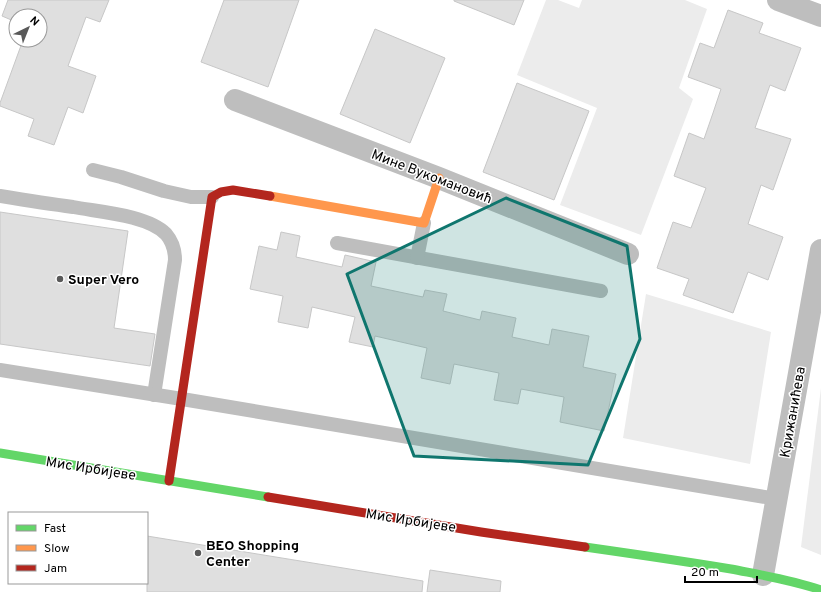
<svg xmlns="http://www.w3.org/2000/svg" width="821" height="592" font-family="Overpass,sans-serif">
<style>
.green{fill:#ececec}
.building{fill:#dfdfdf;stroke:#c7c7c7}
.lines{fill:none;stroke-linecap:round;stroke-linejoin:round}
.lane{stroke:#bebebe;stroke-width:14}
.street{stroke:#bebebe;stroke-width:22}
.fast{stroke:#63d668;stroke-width:9}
.slow{stroke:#ff974d;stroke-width:9}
.jam{stroke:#b3261e;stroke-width:9}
.marked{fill:#0f766e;fill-opacity:0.2;stroke:#0f766e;stroke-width:3;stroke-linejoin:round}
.poi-dot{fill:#595959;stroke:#fff;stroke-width:1.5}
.labels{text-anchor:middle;stroke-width:3;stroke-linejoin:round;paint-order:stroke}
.street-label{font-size:14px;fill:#000;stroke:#fff}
.poi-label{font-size:14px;font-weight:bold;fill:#000;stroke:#fff;text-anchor:start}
</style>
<rect width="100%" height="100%" fill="#fff"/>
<g class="green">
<polygon points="546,0 558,0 579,8 582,0 685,0 707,9 679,88 693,99 641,235 560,205 597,108 517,75"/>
<polygon points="646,294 771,332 750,464 623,438"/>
<polygon points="821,388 821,555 801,547"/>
</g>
<g class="building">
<polygon points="8,0 109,0 100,22 86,17 68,66 96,76 83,113 68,107 54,145 28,136 34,119 0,106 0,103 23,40 40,40 40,16 16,16 16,22 2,16"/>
<polygon points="224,0 299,0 268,87 201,62"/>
<polygon points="454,0 524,0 514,25 454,1"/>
<polygon points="728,10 763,23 759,33 801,48 785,91 770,85 755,128 791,139 773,190 761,185 748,224 783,237 768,280 748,272 733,313 683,295 689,279 657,268 673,222 691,228 706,188 674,176 689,133 704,139 713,113 721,89 688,77 700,43 714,48"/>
<polygon points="375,29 445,58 410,143 340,114"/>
<polygon points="517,83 589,111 554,200 483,172"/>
<polygon points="0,212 128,231 114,328 155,334 150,366 0,344"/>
<polygon points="281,232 300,236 296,257 342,267 345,255 376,262 371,286 423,297 425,290 447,294 443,311 480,320 482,311 516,318 512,337 549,345 552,329 589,336 583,367 616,374 604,431 560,422 564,397 521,389 518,404 494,400 499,373 454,364 450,384 421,378 427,348 375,336 373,347 349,342 355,317 312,307 308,328 278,322 283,296 250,289 259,246 277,250"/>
<polygon points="147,536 423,581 422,592 147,592"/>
<polygon points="430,570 501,581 500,592 427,592"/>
</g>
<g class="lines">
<g class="lane">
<polyline points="93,170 121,177 164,191 191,197 212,197"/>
<path d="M0 196C24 200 49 204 73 207 99 212 147 215 166 234 172 241 175 251 175 260L154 395"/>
<polyline points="337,243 601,291"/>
<polyline points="417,258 424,223"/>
<polyline points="0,370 182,399 777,499"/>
</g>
<g class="street">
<polyline points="778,0 821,16"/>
<polyline points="235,100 439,178 628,254"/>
<polyline points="763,575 821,250"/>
</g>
<g class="fast">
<polyline points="0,453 268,497"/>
<path d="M585 547C634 554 683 561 731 569 761 575 792 580 821 590"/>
</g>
<polyline class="slow" points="270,196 424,223 439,178"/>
<g class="jam">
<polyline points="169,481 212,197 221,192 233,190 270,196"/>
<polyline points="268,497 481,532 585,547"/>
</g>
</g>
<path class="marked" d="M506 198 627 246 640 339 588 465 414 456 347 274Z"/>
<g class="poi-dot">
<circle cx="60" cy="279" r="4"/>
<circle cx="198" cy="553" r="4"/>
</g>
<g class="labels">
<g class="street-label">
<text transform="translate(432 176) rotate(21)" y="5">Мине Вукомановић</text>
<text transform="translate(792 412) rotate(-80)" y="5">Крижанићева</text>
<text transform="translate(91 468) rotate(9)" y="5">Мис Ирбијеве</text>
<text transform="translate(411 520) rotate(9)" y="5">Мис Ирбијеве</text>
</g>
<g class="poi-label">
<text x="68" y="284">Super Vero</text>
<text x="206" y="550">BEO Shopping<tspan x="206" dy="16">Center</tspan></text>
</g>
</g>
<rect x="8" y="512" width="140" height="72" fill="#ffffff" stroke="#999999"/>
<rect x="16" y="525" width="20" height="6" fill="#63d668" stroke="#999999"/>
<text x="44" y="532" font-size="12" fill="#000000">Fast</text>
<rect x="16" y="545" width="20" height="6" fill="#ff974d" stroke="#999999"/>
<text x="44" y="552" font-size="12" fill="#000000">Slow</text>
<rect x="16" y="565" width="20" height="6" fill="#b3261e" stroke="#999999"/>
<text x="44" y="572" font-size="12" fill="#000000">Jam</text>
<g transform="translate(28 28) rotate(43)"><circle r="19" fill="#ffffff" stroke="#999999"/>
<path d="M0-3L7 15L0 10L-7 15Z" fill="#595959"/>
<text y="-6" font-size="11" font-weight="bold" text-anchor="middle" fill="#000000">N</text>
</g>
<path d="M685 576v6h72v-6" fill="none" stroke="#000000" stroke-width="2"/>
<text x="691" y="576" font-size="12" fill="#000000" stroke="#ffffff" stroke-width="3" paint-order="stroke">20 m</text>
</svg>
